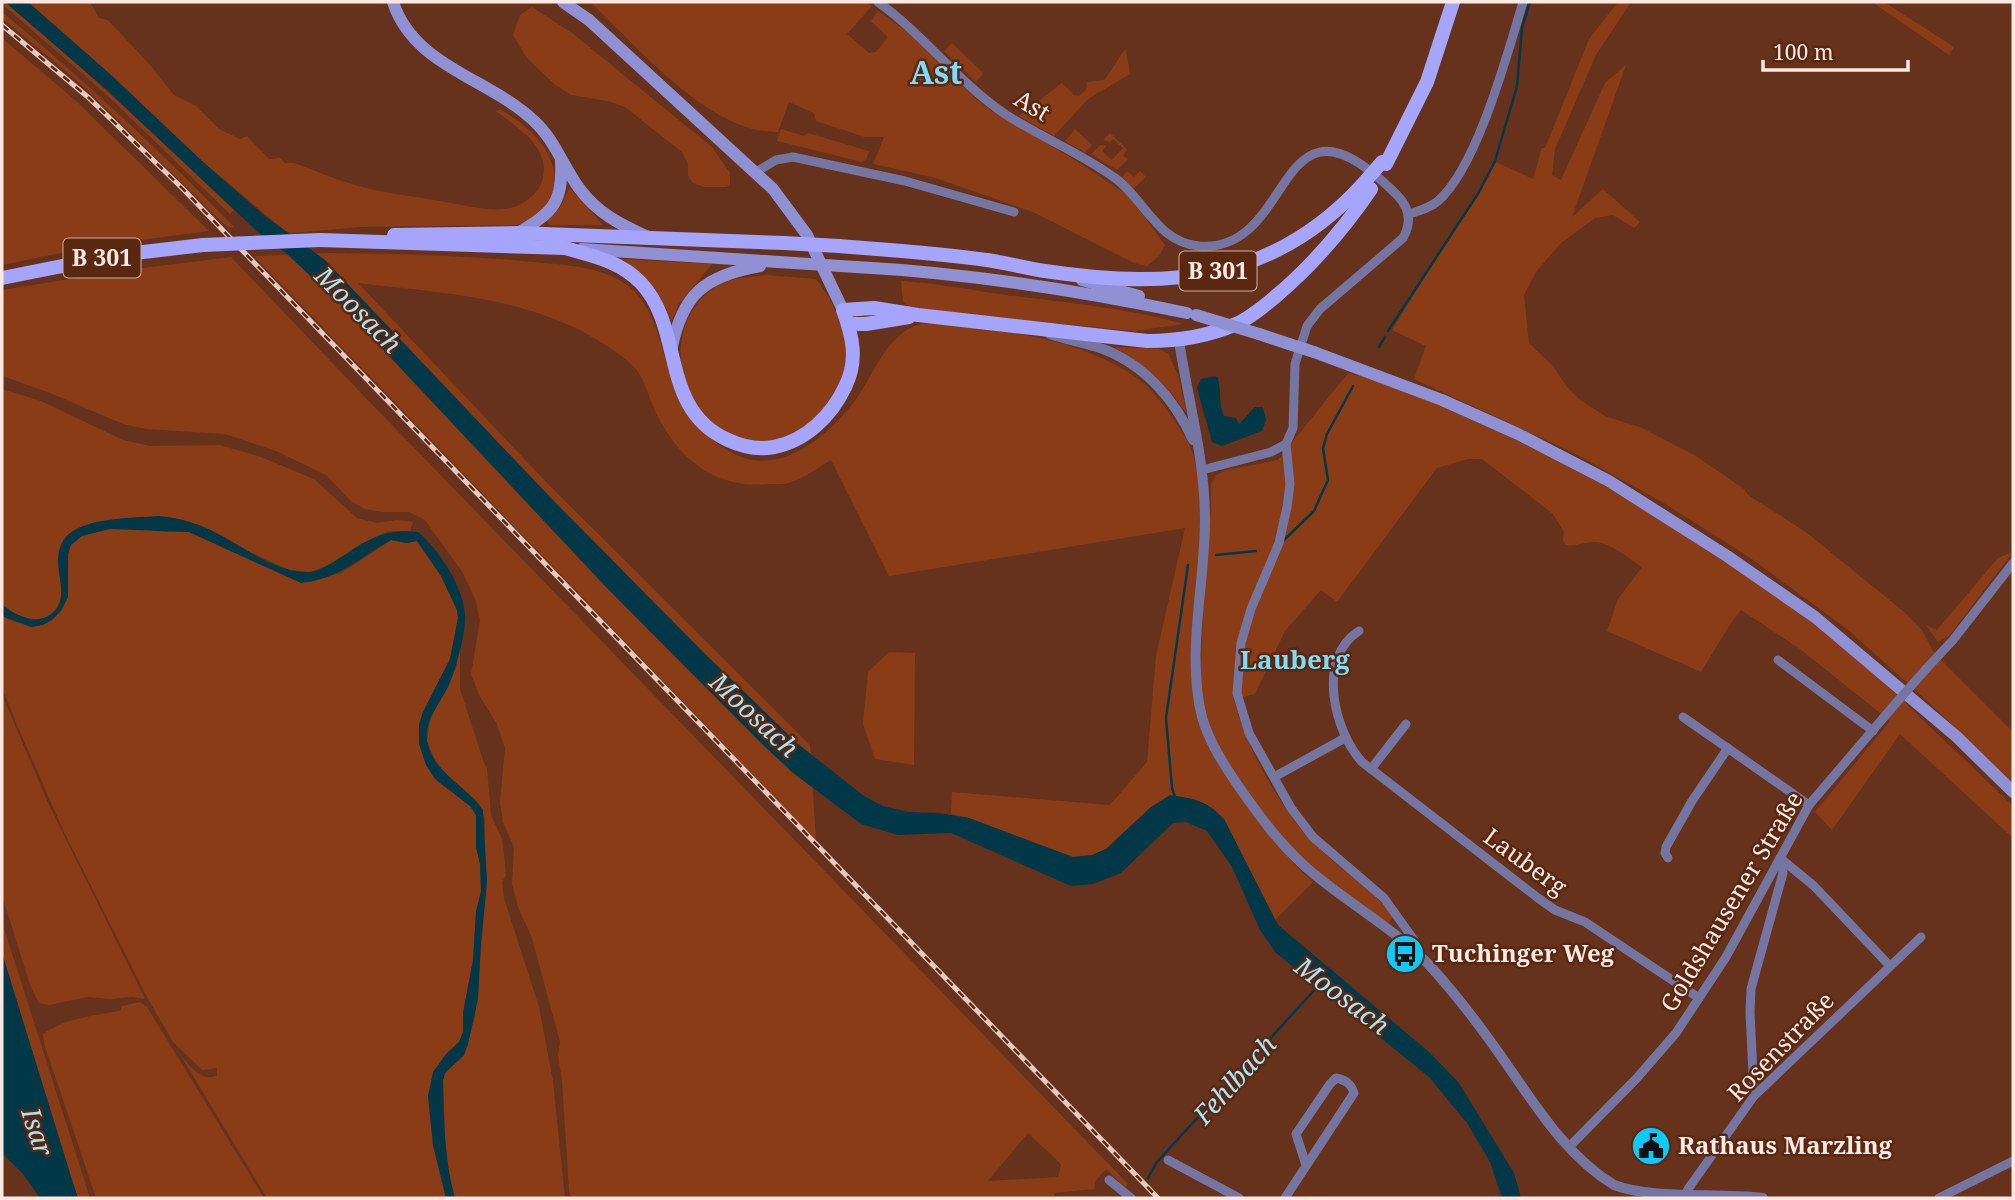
<svg xmlns="http://www.w3.org/2000/svg" width="2015" height="1200" font-family="'Noto Serif',serif">
<style>
.green{fill:#8a3c17;fill-rule:evenodd}
.water{fill:#003848}
.lines{fill:none;stroke-linecap:round;stroke-linejoin:round}
.stream{stroke:#003848;stroke-width:2.5}
.minor{stroke:#7475a1;stroke-width:9}
.tertiary{stroke:#7475a1;stroke-width:10}
.secondary{stroke:#9090d5;stroke-width:12}
.primary{stroke:#a5a5fe;stroke-width:14}
.rail-casing{stroke:#e4cac0;stroke-width:5}
.rail{stroke:#5a2710;stroke-width:2.5;stroke-dasharray:8;stroke-linecap:butt}
.minor-bridge{stroke:#7475a1;stroke-width:9}
.secondary-bridge{stroke:#9090d5;stroke-width:12}
.primary-bridge{stroke:#a5a5fe;stroke-width:14}
.labels{text-anchor:middle;stroke-width:5;stroke-linejoin:round;paint-order:stroke}
.shield{fill:#5a2710;stroke:#ccafa2;stroke-width:2}
.shield-label{font-size:23px;font-weight:bold;fill:#fde9e1}
.street-label{font-size:24px;fill:#fde9e1;stroke:#5a2710}
.poi-label{font-size:24px;font-weight:bold;fill:#fde9e1;stroke:#5a2710;text-anchor:start}
.water-label{font-size:26px;font-style:italic;fill:#a6e6fd;stroke:#5a2710}
.neighbourhood-label{font-size:26px;font-weight:bold;fill:#7ddbfc;stroke:#5a2710}
.district-label{font-size:32px;font-weight:bold;fill:#7ddbfc;stroke:#5a2710}
</style>
<rect width="100%" height="100%" fill="#66321c"/>
<g class="green">
<path d="M2 2H5C84 68 159 139 234 210L230 214 108 96 2 4Z"/>
<path d="M28 2H90L99 18 108 20 150 65 174 95 196 106 219 129 240 139 247 136 269 159 280 158 285 163H294C314 170 334 179 355 185 384 194 416 196 445 202 464 205 485 211 504 209 521 208 540 194 543 177 550 147 517 127 496 111L501 110C533 128 568 161 549 200 543 213 530 222 516 225L360 227 292 233 285 231 203 162 111 75Z"/>
<path d="M590 2H866L872 6 847 34 869 53 876 52 888 37 871 21 878 11 909 33 975 98 992 111 1075 160 1129 196 1165 245 1159 256 1147 266 1134 263 1033 212 932 177 873 164 884 137H865L816 121 814 113 789 102 778 132C710 134 636 45 590 2Z"/>
<polygon points="1618,2 1631,2 1596,55 1555,149 1552,175 1561,180 1605,83 1626,65 1572,217 1603,189 1640,222 1634,228 1613,215 1595,218 1561,243 1536,272 1524,295 1529,343 1553,366 1567,387 1580,400 1605,416 1642,428 1696,456 1744,489 1748,495 1807,533 1903,611 1922,630 1932,649 1943,662 2013,732 2013,785 1931,704 1847,629 1749,557 1662,502 1574,453 1414,379 1426,346 1392,330 1496,162 1533,179 1542,148 1545,148 1589,39"/>
<polygon points="1872,2 1884,2 1954,47 1949,55"/>
<polygon points="532,7 572,33 712,147 730,173 730,183 727,187 704,187 693,183 688,176 688,164 682,152 625,107 608,101 571,95 554,84 527,58 513,35 520,15"/>
<path d="M2 12C83 79 161 151 234 227L228 228 81 84 2 18Z"/>
<polygon points="2,38 76,101 209,231 95,246 2,265"/>
<polygon points="952,43 983,73 976,82 944,51"/>
<path d="M1126 49 1130 74 1088 99 1054 136 1019 116 1062 83 1074 95 1079 96 1086 90 1087 82 1104 80C1113 70 1118 57 1126 49Z"/>
<polygon points="781,129 804,136 808,133 869,151 866,160 862,162 777,141"/>
<polygon points="1075,129 1092,145 1085,153 1065,141"/>
<polygon points="1110,133 1127,149 1123,156 1128,159 1117,170 1091,154 1100,145 1106,146 1102,151 1112,160 1123,148 1113,139 1110,142 1103,140"/>
<polygon points="1127,171 1134,177 1140,171 1146,177 1133,189 1122,177"/>
<polygon points="569,189 572,190 603,225 549,225 547,220 561,206"/>
<path d="M330 253C394 254 458 255 523 261 558 265 597 264 627 285 661 309 663 369 681 404 687 417 699 429 711 439 722 448 737 457 751 460 795 467 836 428 859 395 874 372 885 342 910 328 925 320 947 324 963 326 1020 332 1084 343 1133 375 1151 387 1162 403 1174 420 1178 427 1183 433 1187 440 1212 487 1201 606 1200 663 1200 677 1196 704 1200 717 1204 730 1217 744 1224 756 1250 800 1273 849 1313 882L1275 920 1224 819 1151 807 1106 849 1092 855 1073 857 969 818 951 814 952 792 1110 805 1147 762 1156 656 1185 528 889 576 831 460C819 467 807 476 794 481 787 485 776 484 768 484 714 489 679 459 656 413 649 399 646 382 636 369 629 361 616 352 607 346 533 297 443 293 358 283L545 481 810 745 816 840 254 256Z"/>
<path d="M231 257 361 393 1128 1184 1125 1187 1106 1169 1096 1180 1094 1189 1054 1193 1055 1198H572L569 1191 562 1081 558 1055 560 1042 532 938 518 907 512 884 514 847 503 822 500 803 505 748 497 724 479 695 471 674 480 620 475 599 463 573 425 520 409 512H382L365 509 351 501 326 475 276 451 225 434 146 429 123 424 50 393 2 376V290L119 271ZM1028 1133 1061 1164 1058 1177 988 1181Z"/>
<path d="M622 259 712 264 678 305 672 321C659 293 647 277 622 259Z"/>
<path d="M767 275 816 279C840 309 855 350 838 387 828 407 799 439 776 443 769 445 758 441 750 440 742 439 730 440 724 436 675 406 663 327 711 290 726 278 749 277 767 275Z"/>
<path d="M901 281C933 283 961 288 992 293 1056 302 1121 306 1184 324L1135 331 940 312 906 305 903 301Z"/>
<path d="M1113 347 1158 349 1168 353 1178 375 1187 414C1166 384 1145 363 1113 347Z"/>
<path d="M1348 373C1395 385 1433 402 1476 422 1596 474 1709 543 1813 621 1846 645 1876 672 1907 698L1906 704 2013 806V838L1900 734 1832 830 1815 812 1890 721 1800 649 1741 610 1731 623 1701 672 1607 631 1618 599 1642 567C1628 558 1612 543 1595 542 1584 542 1575 547 1565 545L1563 540 1564 532 1553 514 1482 459H1468L1437 468 1337 602 1321 590 1285 631 1255 694 1234 699C1244 746 1286 819 1322 851 1346 874 1372 889 1393 916L1388 925 1311 869 1270 825 1209 732 1200 691 1204 593 1211 509V484L1216 475 1227 470 1278 460Z"/>
<path d="M2 389 41 401 123 440 150 446 220 445 261 457 314 479 357 518 377 523 397 520 413 522 410 531H388L371 539 330 564 311 572 290 570 247 551 219 534 91 523 57 560C58 572 63 588 61 599 53 630 18 620 2 604Z"/>
<path d="M134 528 165 532H189L287 577 340 574 391 540 407 543 417 541 441 576 457 610 458 618 450 659 423 712 419 725 435 779 470 806 477 815 476 847 480 864 481 891 476 912 473 960 463 1013V1032L459 1042 446 1054 428 1096 433 1145 446 1198H267L181 1056C192 1068 200 1081 217 1076V1068L202 1070 173 1042 147 997 65 834 17 725 2 687V616C12 622 21 623 32 624 63 628 66 593 68 569 69 560 66 552 72 544 85 527 115 529 134 528Z"/>
<polygon points="2013,552 1949,636 1938,642 1926,625 1937,630 1998,558"/>
<polygon points="460,642 460,689 484,763 487,768 491,815 502,839 504,853 506,875 502,882 504,898 539,1007 553,1081 565,1198 455,1198 449,1180 445,1138 443,1080 445,1073 464,1055 475,1017 487,881 484,851 485,819 477,801 451,780 436,762 427,741 430,720 456,668"/>
<polygon points="889,652 915,653 914,765 875,759 863,724 868,672"/>
<polygon points="2,695 48,803 145,999 132,997 109,999 88,997 49,1005 39,1003 30,985 2,895"/>
<polygon points="2,922 90,1198 78,1198 73,1183 2,953"/>
<path d="M140 1002 147 1007 264 1198H96L45 1046 43 1034C63 1019 95 1015 120 1011L122 1006Z"/>
</g>
<g class="water">
<path d="M5 2H28L111 75 203 162 265 216 325 260 549 496 704 653 798 744 864 796 883 806 908 812 939 813 969 818 1073 857 1092 855 1106 849 1151 807 1170 795C1195 799 1206 800 1224 819L1278 925 1429 1052 1459 1083 1514 1173 1521 1198H1502L1490 1162 1467 1123 1429 1077 1276 953 1260 930 1232 867 1207 831 1186 822 1173 823 1121 873 1093 884 1071 886 951 833 898 835 861 824 793 773 761 743 605 586 343 307 286 253 259 233 108 91Z"/>
<path d="M1215 376 1218 378C1221 390 1219 407 1224 416L1236 418 1239 424 1255 407H1263L1266 420 1262 431 1222 446 1212 442 1197 388 1201 379Z"/>
<path d="M159 516C181 518 201 524 220 535 247 549 277 573 309 572 321 571 333 562 343 556 367 539 388 528 418 532 439 550 463 586 465 614 467 629 455 673 448 687 440 703 424 721 427 741 433 773 466 785 483 810L487 881 481 942 478 999 468 1044 464 1055 445 1073 443 1080C444 1119 444 1160 455 1198H446L433 1145 428 1096 433 1072 446 1054 459 1042 463 1032V1013L473 960 476 912 481 891 480 864 476 847V815L470 806 435 779 426 765 419 744V725L423 712 450 659 458 618 457 610 441 576 417 541 407 543 391 540C359 558 339 579 301 583L189 532 110 529 82 536 71 545 68 554V597L61 611 52 620 43 625 31 627 2 616V604C10 612 19 616 30 619 44 622 60 612 61 596 63 576 51 557 65 538 82 517 134 518 159 516Z"/>
<polygon points="2,953 73,1183 78,1198 40,1198 23,1174 2,1153"/>
</g>
<g class="lines">
<g class="stream">
<polyline points="1388,331 1479,192 1495,161 1517,86 1522,28 1530,2"/>
<polyline points="1379,347 1385,337"/>
<polyline points="1284,540 1314,511 1328,480 1323,448 1327,434 1353,386"/>
<polyline points="1216,555 1256,551"/>
<polyline points="1175,797 1172,788 1166,718 1188,565"/>
<polyline points="1148,1178 1157,1162 1319,985"/>
</g>
<g class="minor">
<path d="M878 2C924 35 958 82 1005 114 1040 137 1081 153 1115 178 1145 200 1157 242 1199 246 1298 254 1273 70 1397 195 1410 208 1412 222 1403 238L1320 309 1307 326 1295 364 1293 428 1286 444 1271 452 1202 470"/>
<polyline points="756,172 776,160 793,157 905,181 1014,212"/>
<path d="M1409 214C1419 211 1430 208 1438 201 1477 168 1508 52 1523 2"/>
<polyline points="1286,444 1290,484 1287,507 1279,543 1251,609 1241,643 1237,693 1249,733 1291,808 1313,837 1384,898 1414,940"/>
<path d="M1359 631C1316 658 1334 731 1362 762L1538 898 1555 910 1585 922 1699 998"/>
<polyline points="1778,660 1873,731"/>
<polyline points="1926,669 1953,640 2013,563"/>
<polyline points="1683,717 1809,805"/>
<polyline points="1371,769 1406,724"/>
<polyline points="1274,777 1345,738"/>
<polyline points="1668,858 1665,853 1666,847 1692,801 1728,748"/>
<polyline points="1780,858 1814,886 1890,966"/>
<polyline points="1754,1096 1750,1012 1751,989 1783,873 1780,858"/>
<polyline points="1569,1147 1636,1079 1676,1033 1726,957 1809,805 1896,703"/>
<polyline points="1168,1160 1239,1198"/>
<polyline points="1109,1180 1131,1198"/>
<polyline points="1685,1197 1688,1189 1754,1096 1921,937"/>
<path d="M1285 1198 1354 1093C1351 1083 1345 1080 1336 1078L1330 1084 1296 1134 1306 1165"/>
<polyline points="1939,1198 2013,1161"/>
</g>
<g class="tertiary">
<path d="M1050 334C1067 340 1085 343 1103 349 1145 365 1175 400 1193 440"/>
<path d="M1179 341C1188 400 1205 459 1205 520 1205 585 1186 653 1202 717 1209 742 1223 763 1237 784 1258 814 1280 845 1308 869 1347 903 1396 929 1431 967 1460 999 1486 1034 1510 1069 1539 1111 1569 1158 1614 1185 1654 1200 1717 1192 1763 1198"/>
</g>
<g class="secondary">
<path d="M393 2C414 67 489 78 534 121 554 139 563 166 579 188 597 213 621 225 648 237"/>
<polyline points="563,2 589,20 773,189 807,235 843,310"/>
<path d="M518 233C553 212 563 203 561 161"/>
<polyline points="582,249 794,263"/>
<path d="M856 267C968 273 1077 290 1187 313"/>
<polyline points="1082,280 1139,296"/>
<polyline points="1259,334 1289,344"/>
<path d="M671 351C682 294 704 276 760 266"/>
<polyline points="1314,352 1442,400 1518,434 1609,481 1727,556 1815,617 1957,737 2013,792"/>
</g>
<g class="primary">
<polyline points="1386,164 1427,82 1453,2"/>
<polyline points="394,235 518,233 784,243"/>
<path d="M320 240 565 248C593 256 620 261 641 283 685 330 659 409 728 440 743 447 758 450 774 447 806 441 832 415 845 387 858 361 853 337 843 310L874 308 918 315 1147 341C1178 341 1207 337 1236 324 1250 318 1263 307 1275 297 1313 265 1343 230 1371 189"/>
<path d="M839 246C889 250 938 253 987 260 1007 263 1026 268 1045 271 1169 290 1273 282 1362 185"/>
<polyline points="2,278 118,255 203,245"/>
<polyline points="848,324 866,324 909,317"/>
</g>
<g class="rail-casing">
<polyline id="rail" points="2,25 89,98 182,188 1158,1198"/>
</g>
<use href="#rail" class="rail"/>
<polyline class="minor-bridge" points="1896,703 1926,669"/>
<g class="secondary-bridge">
<polyline points="794,263 856,267"/>
<polyline points="1196,315 1259,334"/>
<polyline points="1289,344 1314,352"/>
</g>
<g class="primary-bridge">
<polyline points="1362,185 1382,162"/>
<polyline points="784,243 839,246"/>
<polyline points="203,245 320,240"/>
</g>
</g>
<defs>
<g id="bus-disc" transform="scale(2.0125)"><circle r="9.5" fill="#0dcafa" stroke="#5a2710"/><path d="M-5-6H5V4H4V6H2V4H-2V6H-4V4H-5ZM-3.5-4V0h7V-4ZM-3.5 1.2v1.5H-2V1.2ZM2 1.2v1.5H3.5V1.2Z" fill="#111"/></g>
<g id="civic-disc" transform="scale(2.0125)"><circle r="9.5" fill="#0dcafa" stroke="#5a2710"/><path d="M-.6-6.5H3V-4.5H.6V-3L4-1V1h2V6H-6V1h2V-1L-.6-3ZM-1.2 2.5V6h2.4V2.5Z" fill="#111"/></g>
</defs>
<g fill-rule="evenodd">
<use href="#bus-disc" x="1405" y="954"/>
<use href="#civic-disc" x="1651" y="1146"/>
</g>
<g class="labels">
<g class="shield">
<rect x="63.5" y="238.5" width="77" height="39" rx="5"/>
<rect x="1179.5" y="251.5" width="77" height="39" rx="5"/>
</g>
<g class="shield-label">
<text x="102" y="266">B 301</text>
<text x="1218" y="279">B 301</text>
</g>
<g class="street-label">
<text transform="translate(1032 106) rotate(31)" y="8">Ast</text>
<text transform="translate(1525 862) rotate(36)" y="8">Lauberg</text>
<text transform="translate(1732 902) rotate(-59)" y="8">Goldshausener Straße</text>
<text transform="translate(1781 1047) rotate(-46)" y="8">Rosenstraße</text>
</g>
<g class="poi-label">
<text x="1432" y="962">Tuchinger Weg</text>
<text x="1678" y="1154">Rathaus Marzling</text>
</g>
<g class="water-label">
<text transform="translate(358 310) rotate(45)" y="9">Moosach</text>
<text transform="translate(754 715) rotate(43)" y="9">Moosach</text>
<text transform="translate(1342 996) rotate(37)" y="9">Moosach</text>
<text transform="translate(1235 1080) rotate(-48)" y="9">Fehlbach</text>
<text transform="translate(37 1132) rotate(72)" y="9">Isar</text>
</g>
<g class="neighbourhood-label">
<text x="1295" y="669">Lauberg</text>
</g>
<g class="district-label">
<text x="936" y="84">Ast</text>
</g>
</g>
<rect width="2015" height="1200" fill="none" stroke="#fde9e1" stroke-width="7"/>
<path d="M1763 60v10h145v-10" fill="none" stroke="#fde9e1" stroke-width="3.5"/>
<text x="1773" y="60" font-size="21" fill="#fde9e1" stroke="#5a2710" stroke-width="5" paint-order="stroke">100 m</text>
</svg>
